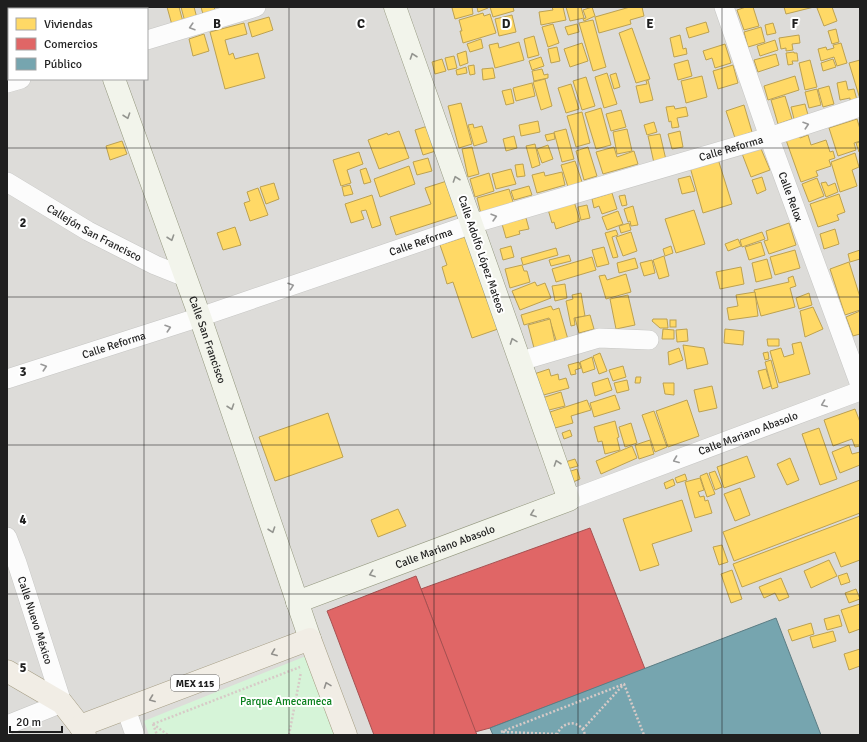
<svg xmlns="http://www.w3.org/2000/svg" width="867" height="742" font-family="Signika,sans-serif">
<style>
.residential{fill:#dddcd9;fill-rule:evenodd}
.park{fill:#d6f4d8}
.homes{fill:#ffd966;stroke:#bca151}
.shops{fill:#e06666;stroke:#a65151}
.public{fill:#76a5af;stroke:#5c7d84}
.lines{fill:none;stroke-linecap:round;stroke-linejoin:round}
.street-casing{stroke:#c6c6c4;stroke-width:20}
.secondary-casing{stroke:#94987f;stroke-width:23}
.primary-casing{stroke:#a59d84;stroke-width:23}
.path{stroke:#d7cac7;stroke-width:2.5;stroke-dasharray:2 2;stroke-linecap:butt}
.street{stroke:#fcfcfc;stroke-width:19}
.secondary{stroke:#f2f4eb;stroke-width:22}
.primary{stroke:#f1ede5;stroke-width:22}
.oneway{stroke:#999}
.oneway2{stroke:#93948f}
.oneway3{stroke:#92908c}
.grid{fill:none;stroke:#1f1f1f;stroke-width:1;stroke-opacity:0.55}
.labels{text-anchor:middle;stroke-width:4;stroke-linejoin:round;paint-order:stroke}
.shield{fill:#fff;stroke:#626262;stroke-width:1}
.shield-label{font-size:10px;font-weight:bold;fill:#1f1f1f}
.street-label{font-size:11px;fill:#1f1f1f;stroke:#fff}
.park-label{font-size:11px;fill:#0a811d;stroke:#fff}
.grid-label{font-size:13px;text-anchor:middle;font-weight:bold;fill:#1f1f1f;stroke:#fff;stroke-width:4;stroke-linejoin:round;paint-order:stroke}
</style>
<rect width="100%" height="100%" fill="#eeede8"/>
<path class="residential" d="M7 7H860V735H7ZM9 9H147V79H9Z"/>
<polygon class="park" points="306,656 336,735 149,735 144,721"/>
<g class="homes">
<polygon points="167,7 179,7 183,22 172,25"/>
<polygon points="181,7 194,7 197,18 185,22"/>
<polygon points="201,7 214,7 217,14 204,18"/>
<polygon points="455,7 472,7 473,14 455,19 452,8"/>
<polygon points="477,7 487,7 488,8 478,12"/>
<polygon points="490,7 513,7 514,11 493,17"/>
<polygon points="552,7 563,7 566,20 541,25 539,12 553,10"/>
<polygon points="566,7 581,7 584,18 570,21"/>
<polygon points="592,7 595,16 584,21 583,19 586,18 583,10"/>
<polygon points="630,7 642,7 644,16 630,20 631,24 599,33 595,17"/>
<polygon points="746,7 753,7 759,26 744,30 737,10"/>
<polygon points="784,7 814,7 786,14"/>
<polygon points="821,7 832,7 837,21 824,26 817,8"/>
<polygon points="483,13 484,16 490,14 496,33 463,43 460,31 462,31 459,20"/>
<polygon points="512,15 516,32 499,36 495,19"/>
<polygon points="269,17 273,30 252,37 248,23"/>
<polygon points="593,20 606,67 593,71 579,23"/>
<polygon points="706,22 709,32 689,38 686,28"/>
<polygon points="244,23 247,34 225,40 229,55 233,53 235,59 258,53 265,78 225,89 210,32"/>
<polygon points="773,23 776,33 767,35 765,25"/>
<polygon points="553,24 559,43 548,47 542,27"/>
<polygon points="577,24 579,32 568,35 565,27"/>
<polygon points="761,27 765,42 748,47 744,32"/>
<polygon points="632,28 650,79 636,83 619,33"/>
<polygon points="836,29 839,42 832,44 828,31"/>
<polygon points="204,34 209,51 193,56 189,39"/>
<polygon points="680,35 683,49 686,48 687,54 674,57 670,38"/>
<polygon points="799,35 800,43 792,44 793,50 786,51 786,48 781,49 779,38"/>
<polygon points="534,36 539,55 528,58 524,39"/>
<polygon points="481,39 483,48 470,52 467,44"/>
<polygon points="775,40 778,50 760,56 757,46"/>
<polygon points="519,42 524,60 495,68 489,45 498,43 499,48"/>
<polygon points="582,43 588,61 570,67 564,49"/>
<polygon points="841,43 847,63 837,66 834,57 821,61 818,49 826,47 827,50 834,48 833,45"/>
<polygon points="725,44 731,63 715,68 712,58 706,60 703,51"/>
<polygon points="557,47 560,61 551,63 548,49"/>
<polygon points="466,51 468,63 460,66 457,54"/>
<polygon points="794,52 794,53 797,53 798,61 792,61 793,64 788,65 786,53"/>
<polygon points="776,54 779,65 758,72 754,60"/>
<polygon points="454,56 457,68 448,70 445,58"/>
<polygon points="541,57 544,66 532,70 529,61"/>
<polygon points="442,59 446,71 435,74 432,62"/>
<polygon points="833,59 836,67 823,71 821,63"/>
<polygon points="688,60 692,76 678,80 674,64"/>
<polygon points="810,60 817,87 805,90 799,63"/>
<polygon points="860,60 860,99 849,63"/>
<polygon points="474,65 475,74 470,75 468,66"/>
<polygon points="733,65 738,83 718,89 713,71"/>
<polygon points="466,67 467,73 457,75 456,70"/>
<polygon points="493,68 495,78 483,80 482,69"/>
<polygon points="542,69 544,75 548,74 548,78 534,81 532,71"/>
<polygon points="607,73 617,104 604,108 595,77"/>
<polygon points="616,73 620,87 614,89 610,75"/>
<polygon points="702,76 707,97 686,103 681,81"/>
<polygon points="795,76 799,90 768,100 764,86"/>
<polygon points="586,77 595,106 582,110 573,81"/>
<polygon points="545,79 552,106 541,110 533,82"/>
<polygon points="648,80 653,100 640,103 636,86 647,84 646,81"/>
<polygon points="846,81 848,90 854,89 857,100 850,102 850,98 840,100 837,83"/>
<polygon points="532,83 535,96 516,101 513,88"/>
<polygon points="571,84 579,109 566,113 558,88"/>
<polygon points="829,86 834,104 823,107 818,89"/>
<polygon points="511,89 514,103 506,105 502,91"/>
<polygon points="817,89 821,105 809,108 805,92"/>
<polygon points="785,96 792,119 778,124 771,100"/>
<polygon points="461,103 472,144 459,148 448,106"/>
<polygon points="805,104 808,115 794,119 791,107"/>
<polygon points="744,105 752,132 735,138 726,111"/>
<polygon points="674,106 675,109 686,107 688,116 677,118 679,127 672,128 671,121 669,122 666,107"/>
<polygon points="601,108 611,145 596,149 585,113"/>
<polygon points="621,110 626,127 611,131 606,114"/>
<polygon points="582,112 590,143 576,147 567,116"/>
<polygon points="857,119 860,129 860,141 854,143 856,150 838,156 829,128"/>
<polygon points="538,121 540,132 521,136 519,125"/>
<polygon points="654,122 657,132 647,135 644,125"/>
<polygon points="434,124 442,149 423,155 415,130"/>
<polygon points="473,124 474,128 482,126 487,142 474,146 468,125"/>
<polygon points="566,129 574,159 562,162 554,132"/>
<polygon points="627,129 632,151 617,154 613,132"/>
<polygon points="399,131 409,158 379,169 368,140 387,133 388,135"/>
<polygon points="680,131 683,147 672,149 668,134"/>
<polygon points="554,133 555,139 547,141 545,135"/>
<polygon points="660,134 666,160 654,163 648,136"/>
<polygon points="808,135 811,145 826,140 830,152 833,151 835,158 829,160 831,166 816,171 818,176 801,182 786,140 799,136 800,138"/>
<polygon points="514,136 517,148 506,151 503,139"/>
<polygon points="122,141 127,154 110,160 106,146"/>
<polygon points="860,142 860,152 859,152 856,143"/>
<polygon points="535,144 540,165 532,168 526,146"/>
<polygon points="759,144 770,170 751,177 741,151"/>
<polygon points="548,145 553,159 542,163 537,149"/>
<polygon points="472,147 479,174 468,177 462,149"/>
<polygon points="588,147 597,176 584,180 576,151"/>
<polygon points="614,147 617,157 634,151 638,164 603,174 596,152"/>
<polygon points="359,152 363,164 347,170 351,183 341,186 333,160"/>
<polygon points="855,153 859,167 852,170 857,186 840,192 831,162"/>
<polygon points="428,158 432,171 417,175 413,162"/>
<polygon points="718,159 732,204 703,213 690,167"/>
<polygon points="575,161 582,182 568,187 561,165"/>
<polygon points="523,164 525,176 517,177 515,165"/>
<polygon points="409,166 415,184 380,197 374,179"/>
<polygon points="366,168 371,182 364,184 360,170"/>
<polygon points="511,169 516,184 496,189 492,174"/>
<polygon points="544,172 545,176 562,172 565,185 537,193 532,175"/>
<polygon points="489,173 494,191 475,197 470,179"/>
<polygon points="690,176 695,191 682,194 678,179"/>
<polygon points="762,177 766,190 757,194 752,180"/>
<polygon points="817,178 824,196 809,202 802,184"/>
<polygon points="450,180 461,214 396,235 390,217 431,204 425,188"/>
<polygon points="826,182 828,186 835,183 838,192 826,197 821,183"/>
<polygon points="274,183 279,199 266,204 260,187"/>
<polygon points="350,185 353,194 344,196 342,187"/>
<polygon points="529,186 532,195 514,200 511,191"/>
<polygon points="258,188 268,215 250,221 244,203 250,201 247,192"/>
<polygon points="509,189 514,205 481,214 477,198"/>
<polygon points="612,193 617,209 602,214 599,206 594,208 592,199"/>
<polygon points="839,194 845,212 837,215 839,220 818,227 810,204"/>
<polygon points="372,195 381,225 372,228 366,210 361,211 364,219 351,223 345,204"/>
<polygon points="625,195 627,205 622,206 619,196"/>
<polygon points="573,198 580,221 556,229 554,222 552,223 547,206"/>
<polygon points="587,205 590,218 581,220 578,207"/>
<polygon points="633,206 638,225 631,226 630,221 628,222 624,209"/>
<polygon points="694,210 705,244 676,253 665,219"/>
<polygon points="618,211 623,224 607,230 602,217"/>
<polygon points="526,218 529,229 519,231 520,234 506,238 502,224"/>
<polygon points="629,223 631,230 621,233 619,226"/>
<polygon points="789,223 796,245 769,254 764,241 768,240 766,231"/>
<polygon points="235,227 241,245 223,250 217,233"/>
<polygon points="835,229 839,244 824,249 820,234"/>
<polygon points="616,230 618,235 612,237 618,257 613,258 605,233"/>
<polygon points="631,232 637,251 623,256 616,237"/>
<polygon points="762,232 765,239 742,247 740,240"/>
<polygon points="468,236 498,329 472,338 453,282 447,284 442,267 447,265 440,245"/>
<polygon points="738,239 741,246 728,251 725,244"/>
<polygon points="761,242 765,255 749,260 745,247"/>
<polygon points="511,246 514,257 503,260 500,249"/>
<polygon points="671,246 673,253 665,256 663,249"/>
<polygon points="604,247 609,264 597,267 592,250"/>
<polygon points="556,248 558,255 523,265 521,258"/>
<polygon points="795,250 800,268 775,275 770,257"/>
<polygon points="860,250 860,259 850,262 848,254"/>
<polygon points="569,255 571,261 551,266 549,260"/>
<polygon points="664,256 669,276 659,279 653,260"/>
<polygon points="592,257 596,270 556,282 552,269"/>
<polygon points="635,258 638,268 619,273 617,263"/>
<polygon points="767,259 772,278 756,282 752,263"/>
<polygon points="652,260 655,273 644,276 640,263"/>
<polygon points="849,262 860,297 860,310 845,315 830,269"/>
<polygon points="522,265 524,271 527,271 530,282 510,288 505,269"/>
<polygon points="741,267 744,284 720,289 716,272"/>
<polygon points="626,274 631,292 606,299 599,276 605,275 607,280"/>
<polygon points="793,276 796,286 790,288 795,307 761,316 754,290 789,282 788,278"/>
<polygon points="535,282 537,286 545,283 551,298 520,310 512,291"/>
<polygon points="565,284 567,298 555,301 552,286"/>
<polygon points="755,292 758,316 729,320 727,308 738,306 736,295"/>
<polygon points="581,293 585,316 574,318 575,325 571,326 566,301 573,299 572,295"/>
<polygon points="809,293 812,305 799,309 796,298"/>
<polygon points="628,295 635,325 616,329 610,299"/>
<polygon points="551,306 553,310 559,308 569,343 558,346 549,318 524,325 521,315"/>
<polygon points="813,307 823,329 805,337 800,311"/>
<polygon points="860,311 860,334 853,336 846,317"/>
<polygon points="590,315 594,329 579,333 575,318"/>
<polygon points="550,319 555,342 534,348 528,325"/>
<polygon points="653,319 667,319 668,328 660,328 652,321"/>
<rect x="670" y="320" width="6" height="7"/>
<polygon points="663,329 674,330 674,339 662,339"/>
<polygon points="687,329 688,341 677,342 676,330"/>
<polygon points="725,329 744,331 743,345 724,343"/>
<polygon points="767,339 779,339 779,346 768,346"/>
<polygon points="801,342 810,374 779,383 770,351 781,348 784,357 794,354 792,344"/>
<polygon points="683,345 704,348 708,364 687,369"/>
<polygon points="679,348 683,360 669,365 668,352"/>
<polygon points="768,352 769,359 765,360 763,353"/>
<polygon points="600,353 607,371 599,374 593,356"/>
<polygon points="592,357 595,369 583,373 580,362"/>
<polygon points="771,360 778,387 772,389 765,362"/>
<polygon points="579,362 581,368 575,370 576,374 571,375 568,365"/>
<polygon points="623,366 626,377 613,381 609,370"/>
<polygon points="549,369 551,376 558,374 559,380 566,378 569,388 540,396 534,374"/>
<polygon points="766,369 771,386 763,389 758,371"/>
<polygon points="636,377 641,377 640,383 635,383"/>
<polygon points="608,378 612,390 595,396 592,383"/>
<polygon points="627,380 629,390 617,393 614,383"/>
<polygon points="663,383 674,383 674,395 665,394"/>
<polygon points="712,386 717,408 699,412 694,390"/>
<polygon points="561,392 565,406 545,411 542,398"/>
<polygon points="615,395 620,409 594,417 590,403"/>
<polygon points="587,400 591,410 571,416 573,423 555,428 550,412"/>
<polygon points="687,400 699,436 668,447 656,411"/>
<polygon points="855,409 860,422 860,446 855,447 852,439 833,446 824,420"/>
<polygon points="654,411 667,447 655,452 642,415"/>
<polygon points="328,413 343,457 275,481 259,437"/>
<polygon points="615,421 619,437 617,438 620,450 605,454 602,441 598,442 594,427"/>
<polygon points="631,423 637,443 625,447 619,427"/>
<polygon points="819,428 837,479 820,485 802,434"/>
<polygon points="570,430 572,436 564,439 562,433"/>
<polygon points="650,440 654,454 639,459 635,445"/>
<polygon points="849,445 852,454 860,452 860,465 840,473 832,452"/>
<polygon points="632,446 637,458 601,474 596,461"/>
<polygon points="747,456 755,477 724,488 717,467"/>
<polygon points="790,458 799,480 787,485 777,464"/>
<polygon points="575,459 578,466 567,469 565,462"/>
<polygon points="577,469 580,479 571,483 568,472"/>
<polygon points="715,471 722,487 715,490 709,473"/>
<polygon points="707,473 715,494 707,497 700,476"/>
<polygon points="685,474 687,480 677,483 675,478"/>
<polygon points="700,478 704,490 698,492 700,497 704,496 705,501 708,500 712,513 695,518 685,482"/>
<polygon points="673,479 675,485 666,489 664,483"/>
<polygon points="860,480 860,513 734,561 723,532"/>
<polygon points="740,488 750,515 735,521 724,494"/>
<polygon points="682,500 692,531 652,544 659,565 640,571 623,519"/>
<polygon points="398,509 406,526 378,537 371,520"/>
<polygon points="860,516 860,560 841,567 835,552 742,587 733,564"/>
<polygon points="722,545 728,562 719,565 713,547"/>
<polygon points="829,560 837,576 811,588 804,571"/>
<polygon points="732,570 742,599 731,603 721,574"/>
<polygon points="847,573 850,582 841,585 838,576"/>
<polygon points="781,578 789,597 779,601 775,593 764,598 759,587"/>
<polygon points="856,589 860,599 849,603 845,593"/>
<polygon points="860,604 860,629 849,633 841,610"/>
<polygon points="839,615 842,626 827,630 824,619"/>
<polygon points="811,623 814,634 792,641 788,630"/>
<polygon points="833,631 836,641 813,648 810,637"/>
<polygon points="860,649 860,666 849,670 844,654"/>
</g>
<g class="shops">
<polygon points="590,528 645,669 490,728 475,732 421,589"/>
<polygon points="416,576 421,589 477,735 374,735 331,621 327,611"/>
</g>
<polygon class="public" points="776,618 821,735 493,735 490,728"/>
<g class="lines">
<g class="street-casing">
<g id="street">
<path id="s1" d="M724 7 769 137 860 385"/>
<polyline points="147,40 256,7"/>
<polyline points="7,83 21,79"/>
<path id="s2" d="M7 182 88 231 155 265 185 277"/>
<polyline points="521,361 599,338 649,340"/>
<path id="s3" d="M7 379 200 317 472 224 769 137 860 107"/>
<path id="s4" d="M569 500 860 391"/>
<path id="s5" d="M7 537 17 563 62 703 7 725"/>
<polyline points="126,709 135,735"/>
</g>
</g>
<g class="secondary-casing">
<g id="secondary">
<polyline points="89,7 90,9"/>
<path id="s6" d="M114 79 200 317 310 639"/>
<path id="s7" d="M297 602 569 500 395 7"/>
</g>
</g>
<g class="primary-casing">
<g id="primary">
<polyline points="7,671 62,703 80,726 85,735"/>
<polyline points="80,726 310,639 346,735"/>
</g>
</g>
<g class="path">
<polyline points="153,724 300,667"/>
<polyline points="153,724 168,735"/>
<polyline points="153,724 157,735"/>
<polyline points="583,729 623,685"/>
<polyline points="501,732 624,684 644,735"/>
<polyline points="503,732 557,734"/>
<polyline points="289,735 301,672"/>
<path d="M557 735C562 720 581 719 585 735"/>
</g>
<use href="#street" class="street"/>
<use href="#secondary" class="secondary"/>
<use href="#primary" class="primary"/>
</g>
<defs><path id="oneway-chevron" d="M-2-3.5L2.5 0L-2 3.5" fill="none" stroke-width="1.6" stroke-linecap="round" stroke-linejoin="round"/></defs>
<g class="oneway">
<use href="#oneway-chevron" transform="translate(192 27) rotate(163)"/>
<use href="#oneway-chevron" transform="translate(806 125) rotate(-18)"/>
<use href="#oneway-chevron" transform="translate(494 217) rotate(-16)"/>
<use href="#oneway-chevron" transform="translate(291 286) rotate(-19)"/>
<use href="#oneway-chevron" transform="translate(168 328) rotate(-18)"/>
<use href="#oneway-chevron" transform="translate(44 367) rotate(-18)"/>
<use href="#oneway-chevron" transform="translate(824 404) rotate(159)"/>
<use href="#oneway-chevron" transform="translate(676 460) rotate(159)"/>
</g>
<g class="oneway2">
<use href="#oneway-chevron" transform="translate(413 56) rotate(-109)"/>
<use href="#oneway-chevron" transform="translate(127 116) rotate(71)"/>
<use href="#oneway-chevron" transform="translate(456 179) rotate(-109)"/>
<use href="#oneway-chevron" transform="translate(171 238) rotate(71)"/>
<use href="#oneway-chevron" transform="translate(513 341) rotate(-110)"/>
<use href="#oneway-chevron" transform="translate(231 407) rotate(71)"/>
<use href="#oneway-chevron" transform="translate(557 463) rotate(-109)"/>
<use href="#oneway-chevron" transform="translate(533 514) rotate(160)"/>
<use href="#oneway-chevron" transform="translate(272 530) rotate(71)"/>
<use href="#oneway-chevron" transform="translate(372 574) rotate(160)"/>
</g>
<g class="oneway3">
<use href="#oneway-chevron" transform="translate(274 653) rotate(159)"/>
<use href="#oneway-chevron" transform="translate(327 685) rotate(-110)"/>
<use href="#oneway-chevron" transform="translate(152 699) rotate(159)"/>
</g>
<path class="grid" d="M144 7V9M289 7V735M434 7V735M578 7V735M722 7V735M144 79V735M7 148H860M7 297H860M7 445H860M7 594H860"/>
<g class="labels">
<rect class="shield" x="171" y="675" width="48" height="16" rx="3"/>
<g class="shield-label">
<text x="195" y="687">MEX 115</text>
</g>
<g class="street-label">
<text dy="4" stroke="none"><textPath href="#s3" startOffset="760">Calle Reforma</textPath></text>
<text dy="4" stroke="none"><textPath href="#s1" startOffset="201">Calle Relox</textPath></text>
<text dy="4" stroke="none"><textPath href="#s2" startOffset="101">Callejón San Francisco</textPath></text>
<text dy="4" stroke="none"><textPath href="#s3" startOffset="436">Calle Reforma</textPath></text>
<text transform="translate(482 254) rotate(71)" y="4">Calle Adolfo López Mateos</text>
<text dy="4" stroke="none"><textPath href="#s6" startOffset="277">Calle San Francisco</textPath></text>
<text dy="4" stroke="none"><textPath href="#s3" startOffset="112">Calle Reforma</textPath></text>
<text dy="4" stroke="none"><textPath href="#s4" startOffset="191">Calle Mariano Abasolo</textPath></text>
<text dy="4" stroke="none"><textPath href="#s7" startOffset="158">Calle Mariano Abasolo</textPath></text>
<text dy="4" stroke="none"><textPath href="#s5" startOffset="88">Calle Nuevo México</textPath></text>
</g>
<g class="park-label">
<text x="286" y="705">Parque Amecameca</text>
</g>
</g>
<g class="grid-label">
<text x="217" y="28">B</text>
<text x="361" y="28">C</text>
<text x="506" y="28">D</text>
<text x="650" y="28">E</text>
<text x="795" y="28">F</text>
<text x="23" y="227">2</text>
<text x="23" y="376">3</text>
<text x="23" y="524">4</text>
<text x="23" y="672">5</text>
</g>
<rect width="867" height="742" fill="none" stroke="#1f1f1f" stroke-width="16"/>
<rect x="8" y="8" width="140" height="72" fill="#ffffff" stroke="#a5a5a5"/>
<rect x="16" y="18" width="20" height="12" fill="#ffd966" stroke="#a5a5a5"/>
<text x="44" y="28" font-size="12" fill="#1f1f1f">Viviendas</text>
<rect x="16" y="38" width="20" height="12" fill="#e06666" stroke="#a5a5a5"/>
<text x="44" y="48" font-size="12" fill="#1f1f1f">Comercios</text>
<rect x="16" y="58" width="20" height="12" fill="#76a5af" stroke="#a5a5a5"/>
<text x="44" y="68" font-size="12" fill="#1f1f1f">Público</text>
<path d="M10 726v6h52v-6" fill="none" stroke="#1f1f1f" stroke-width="2"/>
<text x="16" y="726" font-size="12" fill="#1f1f1f" stroke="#ffffff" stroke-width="3" paint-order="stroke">20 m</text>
</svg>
